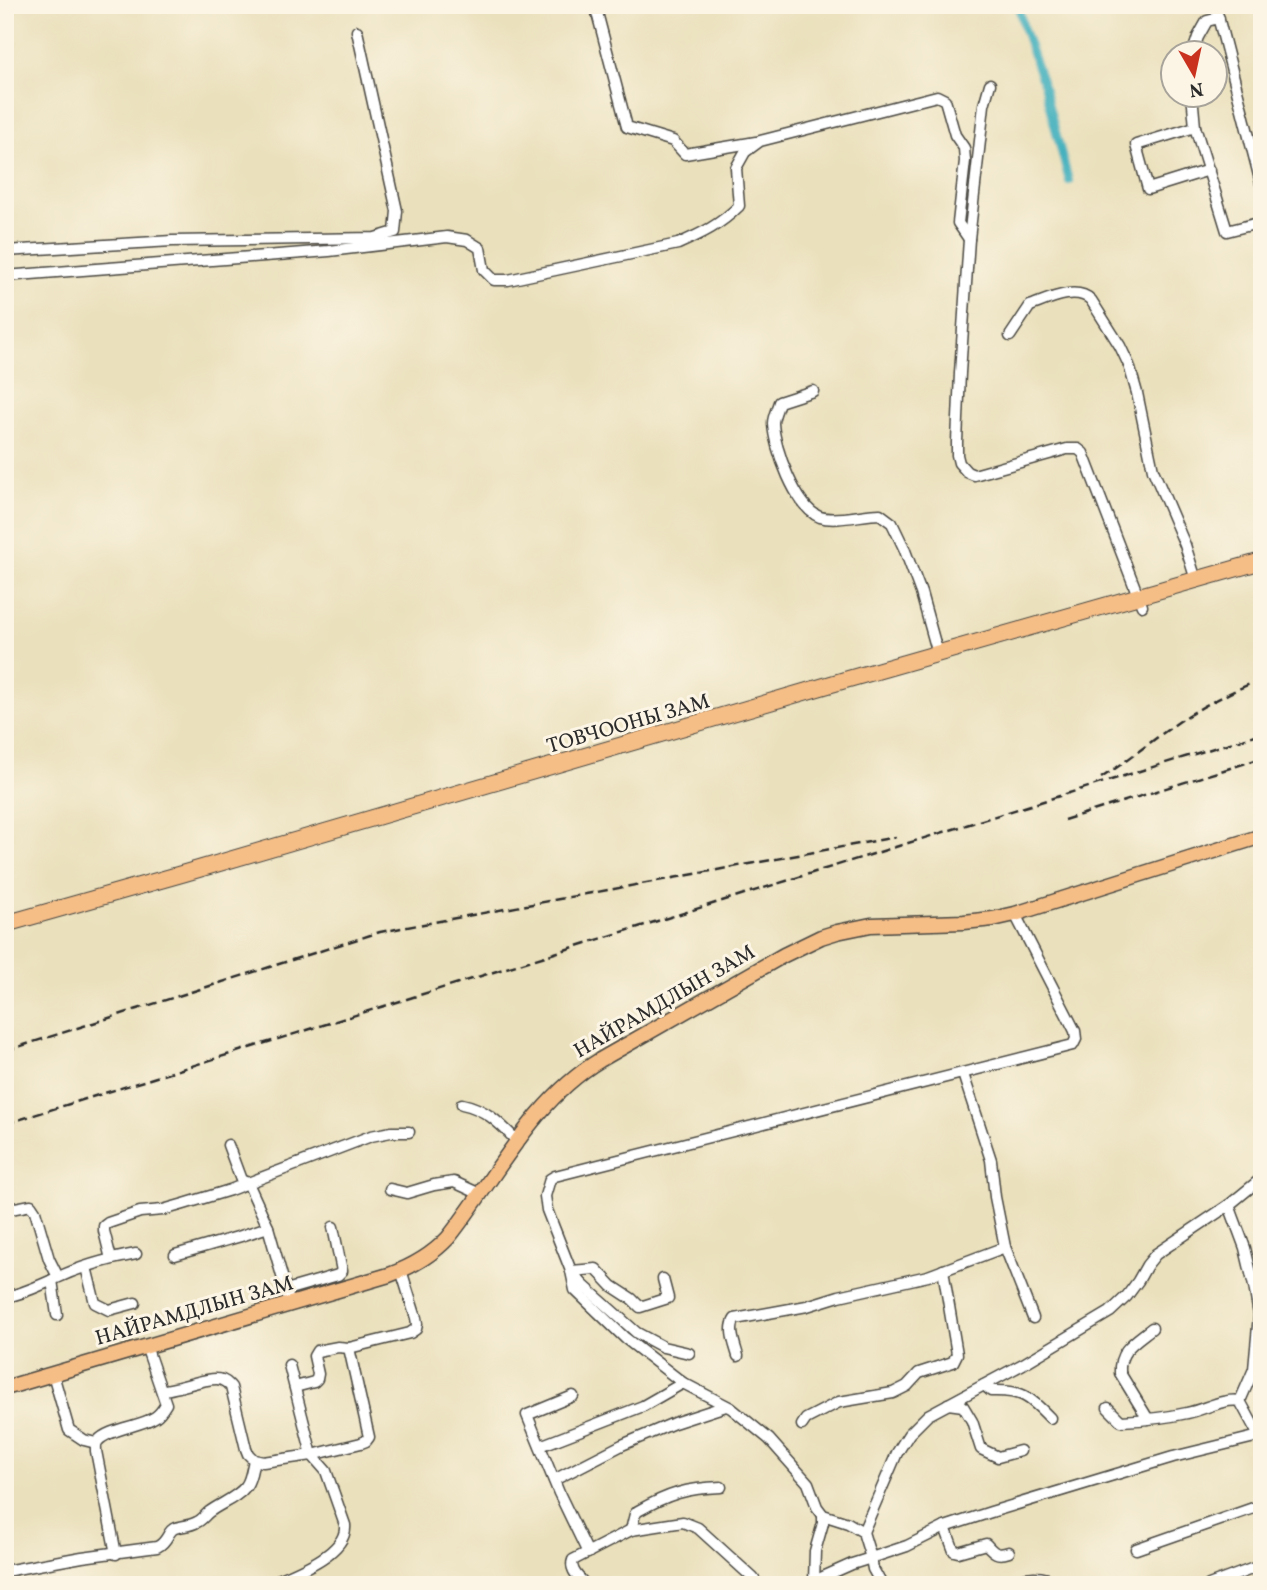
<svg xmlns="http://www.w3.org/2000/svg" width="1267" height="1590" font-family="Vollkorn,serif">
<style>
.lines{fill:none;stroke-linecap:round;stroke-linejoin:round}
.canal{stroke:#42b0bd;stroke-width:8}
.minor-casing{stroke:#484641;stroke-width:13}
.major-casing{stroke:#484641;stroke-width:17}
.highway-casing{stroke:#484641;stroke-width:18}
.minor{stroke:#fff;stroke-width:10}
.major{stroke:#f6be87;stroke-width:14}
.highway{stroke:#f6be87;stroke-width:16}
.rail{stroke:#2b2b2b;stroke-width:2.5;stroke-dasharray:10 5;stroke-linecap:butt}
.labels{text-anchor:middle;stroke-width:6;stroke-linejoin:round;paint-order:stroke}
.street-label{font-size:21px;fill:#2b2b2b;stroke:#fcf5e5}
</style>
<rect width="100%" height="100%" fill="#fcf5e5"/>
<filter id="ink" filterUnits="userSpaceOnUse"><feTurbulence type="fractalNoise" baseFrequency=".0143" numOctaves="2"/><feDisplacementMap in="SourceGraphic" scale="14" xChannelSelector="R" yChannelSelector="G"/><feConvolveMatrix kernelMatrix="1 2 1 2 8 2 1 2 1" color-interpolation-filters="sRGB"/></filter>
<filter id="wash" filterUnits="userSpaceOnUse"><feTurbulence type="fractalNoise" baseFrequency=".00686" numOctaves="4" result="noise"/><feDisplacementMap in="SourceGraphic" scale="28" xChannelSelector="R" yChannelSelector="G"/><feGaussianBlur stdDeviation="1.57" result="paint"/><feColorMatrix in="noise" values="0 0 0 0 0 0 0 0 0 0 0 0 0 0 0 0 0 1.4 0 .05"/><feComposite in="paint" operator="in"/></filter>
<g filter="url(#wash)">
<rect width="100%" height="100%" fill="#eae0bc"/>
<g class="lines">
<polyline class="canal" points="1018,5 1024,29 1044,87 1069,181"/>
</g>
</g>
<g filter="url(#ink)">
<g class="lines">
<g class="minor-casing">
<g id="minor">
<polyline points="595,5 627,127 673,141 685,154 756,142"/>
<polyline points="1215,5 1262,187"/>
<polyline points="1193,52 1198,37 1207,21 1219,18"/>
<polyline points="990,84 984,105 969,239 960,373 957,442 957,455 959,463 967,472 974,475 1067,449 1078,449 1083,453 1142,606"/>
<polyline points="1192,94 1195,127"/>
<polyline points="1209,170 1148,189 1136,145 1195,127 1227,231 1262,222"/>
<polyline points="5,251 172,241 375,238 395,232 397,211 357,31"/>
<path d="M5 276 329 251 447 237 467 240 480 248 484 270 494 280H508L678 244C703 233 720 225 739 206L736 168 745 152 760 141 937 96 945 100 955 135 964 148 965 161 958 223 969 239"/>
<path d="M1010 336 1030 306C1047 300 1076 285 1091 300L1120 346 1129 365 1137 393 1153 470 1185 545 1196 580"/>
<path d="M813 391 779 402C777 409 773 417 773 423 774 448 796 508 820 517 836 522 863 514 880 514L892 523 904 548 921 593 938 654"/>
<polyline points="1015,914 1075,1031 1076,1039 1073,1045 555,1176 550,1179 545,1196 547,1210 571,1271 575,1290 625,1338 683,1383 731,1408 769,1439 808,1483 817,1507 823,1515 848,1523 863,1532 871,1558 907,1546 945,1527 991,1512 1173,1457 1259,1436 1262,1440"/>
<polyline points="963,1074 991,1160 995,1197 1005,1247"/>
<path d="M462 1104C487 1109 501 1125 518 1142"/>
<polyline points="228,1145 241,1180 248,1183"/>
<polyline points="390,1189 407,1193 434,1185 454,1182 480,1194"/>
<polyline points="1229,1205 1245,1248 1254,1286 1259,1315 1254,1369 1240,1401"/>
<polyline points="5,1210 31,1205 35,1211 49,1259 58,1277"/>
<polyline points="175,1255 241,1236 268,1227"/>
<polyline points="111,1259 104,1231 104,1226 108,1223 140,1212 163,1210 184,1204 230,1190 248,1183"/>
<polyline points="86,1267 95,1303 109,1310 135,1303"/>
<polyline points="571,1271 583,1285 637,1333 663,1347 689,1353"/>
<polyline points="571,1271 596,1269 612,1286 632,1299 640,1307 668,1298 663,1279"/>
<polyline points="52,1280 57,1315"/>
<polyline points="286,1290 338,1275 342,1271 333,1227"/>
<path d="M5 1297C24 1294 40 1285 57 1278 82 1266 109 1259 136 1254"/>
<polyline points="290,1304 268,1227 248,1183 371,1136 391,1132 409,1132"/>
<path d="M738 1356C735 1345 728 1329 735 1319L807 1306 839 1296 928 1276 1005 1247 1033 1318"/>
<polyline points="53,1374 69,1430 84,1440 96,1443"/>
<path d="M984 1385 991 1391C1022 1390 1029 1396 1050 1418"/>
<polyline points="295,1387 314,1382 317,1379 318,1374 314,1356 317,1351 338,1347 349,1348 410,1333 416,1329 417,1324 416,1318 401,1270"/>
<path d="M162 1390C177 1390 211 1375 222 1380 227 1382 228 1384 231 1387L246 1449 248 1454 254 1460 263 1462 312 1455 361 1443 366 1441 369 1437 349 1348"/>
<polyline points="573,1396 527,1415 559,1493 588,1553"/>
<polyline points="948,1404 963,1406 972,1421 981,1449 998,1457 1020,1451"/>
<path d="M1108 1408 1121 1421C1143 1420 1165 1418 1187 1413 1204 1410 1223 1398 1240 1401L1259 1436"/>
<path d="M1148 1419 1120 1373C1118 1350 1136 1341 1152 1328"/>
<polyline points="802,1425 806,1419 839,1402 893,1393 907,1386 919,1373 953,1362 957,1354 943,1270"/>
<polyline points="540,1446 643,1406 683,1383"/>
<polyline points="554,1480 622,1445 674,1423 726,1406"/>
<path d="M945 1527 954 1551 958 1552 986 1544C994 1553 997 1556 1009 1552"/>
<path d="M631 1530 635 1514 638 1511C668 1494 687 1488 721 1487"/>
<polyline points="863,1532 897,1453 909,1434 928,1415 1023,1364 1110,1312 1127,1296 1138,1281 1147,1265 1156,1254 1229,1205 1262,1178"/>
<polyline points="1136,1549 1262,1505"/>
<path d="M116 1554 96 1451C96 1446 95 1444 98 1441 107 1429 142 1426 155 1417 160 1414 163 1409 166 1404L146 1346"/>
<path d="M5 1571 82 1557 157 1547C169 1541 167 1531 175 1528 182 1526 190 1526 197 1522 202 1520 205 1515 209 1512 221 1503 237 1498 246 1486 251 1479 252 1468 254 1460"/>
<polyline points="814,1581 852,1564 871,1558 873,1569 882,1585"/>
<polyline points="812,1583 814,1581 815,1551 823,1523 823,1515"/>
<path d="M266 1585C289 1575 348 1555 345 1525L326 1471 312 1455 289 1365"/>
<path d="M585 1585C580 1578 569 1570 573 1560L631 1530 683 1522 698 1528 753 1578 758 1585"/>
<path d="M1001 1585C1023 1576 1041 1573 1062 1585"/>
<polyline points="1209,1585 1262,1565"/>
</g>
</g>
<g class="major-casing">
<path id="major" d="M5 1388 389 1275C411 1267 431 1256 448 1238 496 1178 532 1101 600 1060L784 955 821 937 837 932 871 925 964 922 993 919 1015 914 1262 836"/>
</g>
<g class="highway-casing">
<polyline id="highway" points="5,924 185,873 845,680 1262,561"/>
</g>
<use href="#minor" class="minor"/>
<use href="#major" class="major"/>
<use href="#highway" class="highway"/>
<g class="rail">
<path d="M1101 778C1131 759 1158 735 1189 715 1212 701 1237 689 1262 679"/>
<polyline points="1064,820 1262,758"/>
<polyline points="5,1051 380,932 896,837"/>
<polyline points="5,1124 1262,733"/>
</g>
</g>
</g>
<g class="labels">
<g class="street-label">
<text transform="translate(628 723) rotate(-16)" y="7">ТОВЧООНЫ ЗАМ</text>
<text transform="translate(664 1001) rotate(-30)" y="7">НАЙРАМДЛЫН ЗАМ</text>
<text transform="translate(194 1310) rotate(-16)" y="7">НАЙРАМДЛЫН ЗАМ</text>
</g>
</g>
<rect width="1267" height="1590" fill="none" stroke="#fcf5e5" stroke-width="28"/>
<g transform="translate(1194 74) rotate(171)"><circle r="33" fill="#fcf5e5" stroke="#a8a49b" stroke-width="2"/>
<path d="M0-5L12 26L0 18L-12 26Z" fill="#c8321e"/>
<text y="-10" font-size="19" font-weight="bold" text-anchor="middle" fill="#2b2b2b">N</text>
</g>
</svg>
